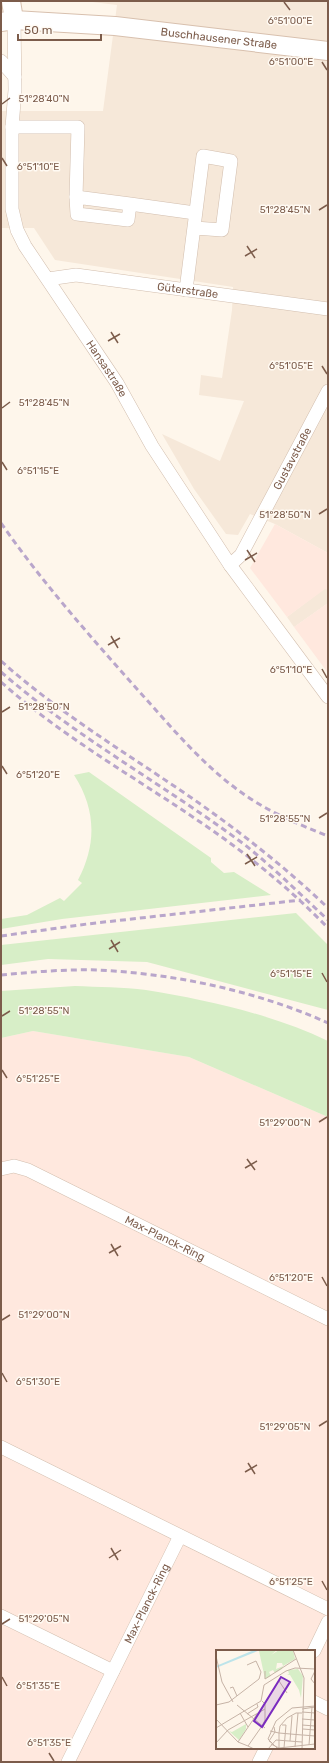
<svg xmlns="http://www.w3.org/2000/svg" width="329" height="1763" font-family="Rubik,sans-serif">
<style>
.residential{fill:#f6e8d9}
.commercial{fill:#ffe8de;fill-rule:evenodd}
.green{fill:#d7eec7}
.lines{fill:none;stroke-linecap:round;stroke-linejoin:round}
.street-casing{stroke:#d2beae;stroke-width:14}
.secondary-casing{stroke:#d8c0ae;stroke-width:20}
.street{stroke:#fff;stroke-width:13}
.secondary{stroke:#fff;stroke-width:18}
.rail{stroke:#b9a6cb;stroke-width:3;stroke-dasharray:6 4;stroke-linecap:butt}
.ticks{fill:none;stroke:#7c5c4b;stroke-width:1.5}
.labels{text-anchor:middle;stroke-width:3;stroke-linejoin:round;paint-order:stroke}
.street-label{font-size:11px;fill:#7c5c4b;stroke:#fffaf3}
.inset-road{fill:none;stroke:#c6b3a6;stroke-width:1}
.view{fill:#7b2cbf;fill-opacity:0.15;stroke:#7b2cbf;stroke-width:2}
.inset-edge{fill:none;stroke:#7c5c4b;stroke-width:2}
.ticks-label{font-size:10px;text-anchor:middle;fill:#7c5c4b;stroke:#fffaf3;stroke-width:3;stroke-linejoin:round;paint-order:stroke}
</style>
<rect width="100%" height="100%" fill="#fef6eb"/>
<g class="residential">
<polygon points="84,1 328,1 328,553 275,524 250,514 238,535 226,534 194,489 162,434 220,461 244,401 199,395 201,375 222,378 232,310 233,287 55,260 34,228 1,228 1,111 103,111 117,5"/>
<polygon points="325,588 328,590 328,603 294,627 287,617"/>
</g>
<g class="commercial">
<polygon points="275,524 328,553 328,590 325,589 287,617 250,568"/>
<polygon points="328,603 328,673 294,627"/>
<path d="M33 1031 189 1057 328 1117V1762H1V1038ZM217 1651H314V1748H217Z"/>
</g>
<g class="green">
<path d="M89 772 211 858V862L224 873 234 872 271 895 62 919 1 929V919L27 915 60 898 64 901 82 883 78 880C97 844 96 809 74 775Z"/>
<polygon points="296,913 328,945 328,1010 147,962 48,959 1,965 1,945"/>
<path d="M75 986C98 987 123 987 146 990 207 1000 272 1014 328 1041V1117L189 1057 33 1031 1 1038V991Z"/>
</g>
<g class="lines">
<g class="street-casing">
<g id="street">
<path id="s1" d="M14 20 15 90 12 127V209L17 230 25 246 117 383 152 446 230 565 328 697"/>
<polyline points="1,61 15,77"/>
<polyline points="12,127 78,127 76,197"/>
<polyline points="130,204 76,197 77,214 128,220 130,204 195,213"/>
<path id="s2" d="M48 279 76 275 328 309"/>
<polyline points="186,290 203,156 231,161 222,230 195,228"/>
<path id="s3" d="M230 565 241 555 328 391"/>
<path id="s4" d="M1 1169 14 1166 28 1170 328 1319"/>
<polyline points="1,1447 328,1609"/>
<polyline points="1,1616 113,1671"/>
<polyline points="314,1651 328,1622"/>
<polyline points="314,1702 328,1709"/>
<path id="s5" d="M68 1762 180 1536"/>
<polyline points="259,1762 266,1748"/>
</g>
</g>
<g class="secondary-casing">
<g id="secondary">
<polyline points="11,1 14,20"/>
<path id="s6" d="M1 22 14 20 115 26 328 51"/>
</g>
</g>
<use href="#street" class="street"/>
<use href="#secondary" class="secondary"/>
<g class="rail">
<path d="M1 523C42 582 89 635 137 689 173 729 208 772 254 801 278 816 303 826 328 836"/>
<path d="M1 661C57 711 121 750 183 792 234 827 283 865 328 908"/>
<path d="M1 672C77 738 165 785 245 845 274 868 301 895 328 920"/>
<path d="M1 682C75 748 163 792 242 852 272 875 302 901 328 928"/>
<polyline points="1,936 87,924 301,900"/>
<path d="M1 975C33 972 66 969 98 970 176 974 257 991 328 1023"/>
</g>
</g>
<path class="ticks" d="M284 2 290 10M322 62 327 70M2 104 10 98M2 158 7 166M319 210 327 205M247 246 255 258M245 256 257 249M111 332 118 343M108 341 120 334M322 366 327 374M2 408 10 402M2 462 7 470M319 514 327 509M247 550 255 562M245 560 257 553M111 636 118 648M108 645 120 638M322 669 327 678M2 712 10 707M2 766 7 774M319 818 327 813M247 854 255 866M245 864 257 857M111 940 118 952M109 949 120 942M322 973 327 982M2 1016 10 1011M2 1070 7 1078M319 1122 327 1117M247 1159 255 1170M245 1168 257 1161M111 1244 118 1256M109 1253 121 1246M322 1277 327 1286M2 1320 10 1315M2 1373 7 1382M319 1426 327 1421M248 1463 255 1474M245 1472 257 1465M111 1548 118 1560M109 1558 121 1550M322 1581 327 1590M2 1624 10 1619M2 1677 7 1686M49 1753 54 1761"/>
<g class="labels">
<g class="street-label">
<text dy="4" stroke="none"><textPath href="#s6" startOffset="219">Buschhausener Straße</textPath></text>
<text dy="4" stroke="none"><textPath href="#s2" startOffset="141">Güterstraße</textPath></text>
<text dy="4" stroke="none"><textPath href="#s1" startOffset="376">Hansastraße</textPath></text>
<text dy="4" stroke="none"><textPath href="#s3" startOffset="124">Gustavstraße</textPath></text>
<text dy="4" stroke="none"><textPath href="#s4" startOffset="181">Max-Planck-Ring</textPath></text>
<text dy="4" stroke="none"><textPath href="#s5" startOffset="177">Max-Planck-Ring</textPath></text>
</g>
</g>
<g transform="translate(216 1650)">
<rect width="99" height="99" fill="#fef6eb"/>
<path d="M61 0 55 5 63 0H77L79 9 67 16 66 13H61L60 19 65 17 67 16 66 19 59 23 57 20 53 22 55 26 49 29 43 1ZM82 19 87 26 85 48 83 40 74 25H71L73 24 72 20ZM30 74V79L23 90 13 81 16 82Z" fill="#d7eec7"/>
<path d="M38 0H44L0 18V16Z" fill="#bde4ea"/>
<path class="inset-road" d="M77 0 88 28 86 99M0 6 6 32 17 52M49 21V29L80 9M99 21 95 29 99 34M63 31 71 43M14 38 17 37 21 46M46 51 49 54V70L46 76M0 55 13 52 43 29 45 22 40 11 31 15M21 55 49 78M86 59 99 57M86 62 99 63M24 63 32 77M31 64 42 57 41 54M0 69 22 92 32 96M86 69 99 70M66 75H70L68 98M86 75 99 76M0 78 45 51 48 35 70 21 79 18 99 19M87 79 99 80M54 81 63 83V99M86 85 63 83 64 76 71 68 80 63H86M87 85 99 86M74 91 76 66M22 92 41 64M0 93 12 80 49 59M56 93 53 91 59 82 58 77M55 94 63 98 99 94M93 95 96 57M79 97 82 63M38 99 32 96 46 76M52 99 60 90 86 92M62 99 52 89 60 71 76 58 99 56"/>
<path class="view" d="M65 27 74 32 46 77 38 71Z"/>
<rect width="99" height="99" class="inset-edge"/>
</g>
<g class="ticks-label">
<text x="290" y="24">6°51'00"E</text>
<text x="291" y="65">6°51'00"E</text>
<text x="44" y="102">51°28'40"N</text>
<text x="38" y="170">6°51'10"E</text>
<text x="285" y="213">51°28'45"N</text>
<text x="291" y="369">6°51'05"E</text>
<text x="44" y="406">51°28'45"N</text>
<text x="38" y="474">6°51'15"E</text>
<text x="285" y="518">51°28'50"N</text>
<text x="291" y="673">6°51'10"E</text>
<text x="44" y="710">51°28'50"N</text>
<text x="38" y="778">6°51'20"E</text>
<text x="285" y="822">51°28'55"N</text>
<text x="291" y="977">6°51'15"E</text>
<text x="44" y="1014">51°28'55"N</text>
<text x="38" y="1082">6°51'25"E</text>
<text x="285" y="1126">51°29'00"N</text>
<text x="291" y="1281">6°51'20"E</text>
<text x="44" y="1318">51°29'00"N</text>
<text x="38" y="1385">6°51'30"E</text>
<text x="285" y="1430">51°29'05"N</text>
<text x="291" y="1585">6°51'25"E</text>
<text x="44" y="1622">51°29'05"N</text>
<text x="38" y="1689">6°51'35"E</text>
<text x="49" y="1746">6°51'35"E</text>
</g>
<rect width="329" height="1763" fill="none" stroke="#7c5c4b" stroke-width="4"/>
<path d="M18 34v6h83v-6" fill="none" stroke="#7c5c4b" stroke-width="2"/>
<text x="24" y="34" font-size="12" fill="#7c5c4b" stroke="#fffaf3" stroke-width="3" paint-order="stroke">50 m</text>
</svg>
